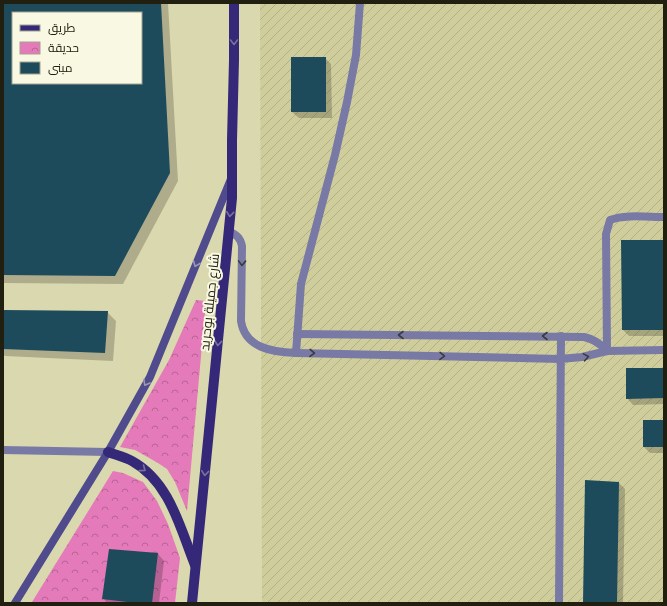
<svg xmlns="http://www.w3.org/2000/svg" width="667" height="606" font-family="'Libre Baskerville',Cairo,serif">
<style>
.industrial{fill:url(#industrial-furrows)}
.park{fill:url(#park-crowns)}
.shadow{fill:#0003;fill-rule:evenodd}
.building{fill:#1e4b5b;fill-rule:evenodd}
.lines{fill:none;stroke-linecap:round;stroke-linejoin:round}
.service{stroke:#7979a6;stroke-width:8}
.minor{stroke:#7979a6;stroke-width:8}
.secondary{stroke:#504b8c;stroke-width:8}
.primary{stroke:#352878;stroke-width:10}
.oneway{stroke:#7a719d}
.oneway2{stroke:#3b3b3d}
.oneway3{stroke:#9c99b3}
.labels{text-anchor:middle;stroke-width:4;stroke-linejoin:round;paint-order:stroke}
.street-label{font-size:13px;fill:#212010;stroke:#f9f8e3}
</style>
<defs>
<pattern id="industrial-furrows" width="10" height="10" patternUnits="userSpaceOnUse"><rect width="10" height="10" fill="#d0cd9c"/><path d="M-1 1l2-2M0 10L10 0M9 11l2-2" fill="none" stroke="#b2b085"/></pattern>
<pattern id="park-crowns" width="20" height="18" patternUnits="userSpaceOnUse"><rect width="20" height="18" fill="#e47ab9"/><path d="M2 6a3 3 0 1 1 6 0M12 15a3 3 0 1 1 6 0" fill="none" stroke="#b86495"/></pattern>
</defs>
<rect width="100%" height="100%" fill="#dad8ae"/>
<polygon class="industrial" points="260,3 664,3 664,603 262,603"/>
<g class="park">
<polygon points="196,300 206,301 187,511 175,482 167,469 158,463 135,450 120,447 169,360"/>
<polygon points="113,471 123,473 143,482 157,501 168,524 180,558 175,603 40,603 32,602"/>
</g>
<g class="shadow">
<path d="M3 3H168L178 181 123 284 3 283ZM13 13H141V83H13Z"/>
<polygon points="325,58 331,64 332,118 299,118 292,112"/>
<polygon points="664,241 664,336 629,336 623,330"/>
<polygon points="3,311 107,312 116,321 113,361 5,356 3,354"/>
<polygon points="664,369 664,404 633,405 627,398"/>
<polygon points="664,421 664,453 650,453 644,447"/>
<polygon points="586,481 619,483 625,489 623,603 584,603"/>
<polygon points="158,554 164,561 159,603 107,603 103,598"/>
</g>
<g class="building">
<path d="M3 3H161L170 173 115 276 3 275ZM13 13H141V83H13Z"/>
<rect x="291" y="57" width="35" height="55"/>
<polygon points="621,240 664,240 664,330 622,330"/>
<polygon points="3,310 108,311 105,353 3,349"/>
<polygon points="626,368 664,368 664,398 626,399"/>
<rect x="643" y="420" width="21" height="27"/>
<polygon points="585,480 619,482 617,603 583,603"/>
<polygon points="109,549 158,553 152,603 136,603 102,599"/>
</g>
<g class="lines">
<g class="service">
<path d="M229 231C236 235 240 237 242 246L241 321C245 348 272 352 296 353L560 359 582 357 607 351 664 350"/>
<path d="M297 334 584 337C594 339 600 343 607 351"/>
<path d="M607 351 606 234 610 220C625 214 648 217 664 217"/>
<polyline points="296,353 301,284 335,155 347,102 356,55 360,3"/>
<polyline points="559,603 561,336"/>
</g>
<polyline class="minor" points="3,450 108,452"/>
<polyline class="secondary" points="15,603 108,452 150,377 231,179"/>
<g class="primary">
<path d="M108 452C116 455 125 457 132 461 170 482 180 528 195 565"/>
<polyline points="192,603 232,198 232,140 234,60 234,3"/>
</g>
</g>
<defs><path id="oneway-chevron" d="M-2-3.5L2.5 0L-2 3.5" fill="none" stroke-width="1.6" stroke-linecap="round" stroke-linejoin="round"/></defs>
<g class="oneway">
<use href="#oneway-chevron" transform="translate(234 42) rotate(90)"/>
<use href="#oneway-chevron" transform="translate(230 214) rotate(96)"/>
<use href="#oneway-chevron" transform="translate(218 343) rotate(96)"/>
<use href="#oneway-chevron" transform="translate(143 469) rotate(37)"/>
<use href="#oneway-chevron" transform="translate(205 473) rotate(96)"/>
</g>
<g class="oneway2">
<use href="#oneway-chevron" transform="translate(242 263) rotate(92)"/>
<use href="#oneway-chevron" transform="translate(401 335) rotate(-180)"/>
<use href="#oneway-chevron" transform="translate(545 336) rotate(-180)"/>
<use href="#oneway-chevron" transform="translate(312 353) rotate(1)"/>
<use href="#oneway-chevron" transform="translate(442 356) rotate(1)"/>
<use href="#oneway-chevron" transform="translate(586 357) rotate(-10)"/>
</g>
<g class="oneway3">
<use href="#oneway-chevron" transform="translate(196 264) rotate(112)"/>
<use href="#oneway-chevron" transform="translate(146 383) rotate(119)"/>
</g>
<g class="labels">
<g class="street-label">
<text transform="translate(209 302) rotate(-84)" y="5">شارع جميلة بوحريد</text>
</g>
</g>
<rect width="667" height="606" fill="none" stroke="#212010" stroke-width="8"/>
<rect x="12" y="12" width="130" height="72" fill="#f9f8e3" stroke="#a3a28f"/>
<rect x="20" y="25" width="20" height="6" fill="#352878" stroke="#a3a28f"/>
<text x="48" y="32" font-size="12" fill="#212010">طريق</text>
<rect x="20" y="42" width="20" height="12" fill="url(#park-crowns)" stroke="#a3a28f"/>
<text x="48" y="52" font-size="12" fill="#212010">حديقة</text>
<rect x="20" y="62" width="20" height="12" fill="#1e4b5b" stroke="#a3a28f"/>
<text x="48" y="72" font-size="12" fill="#212010">مبنى</text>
</svg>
